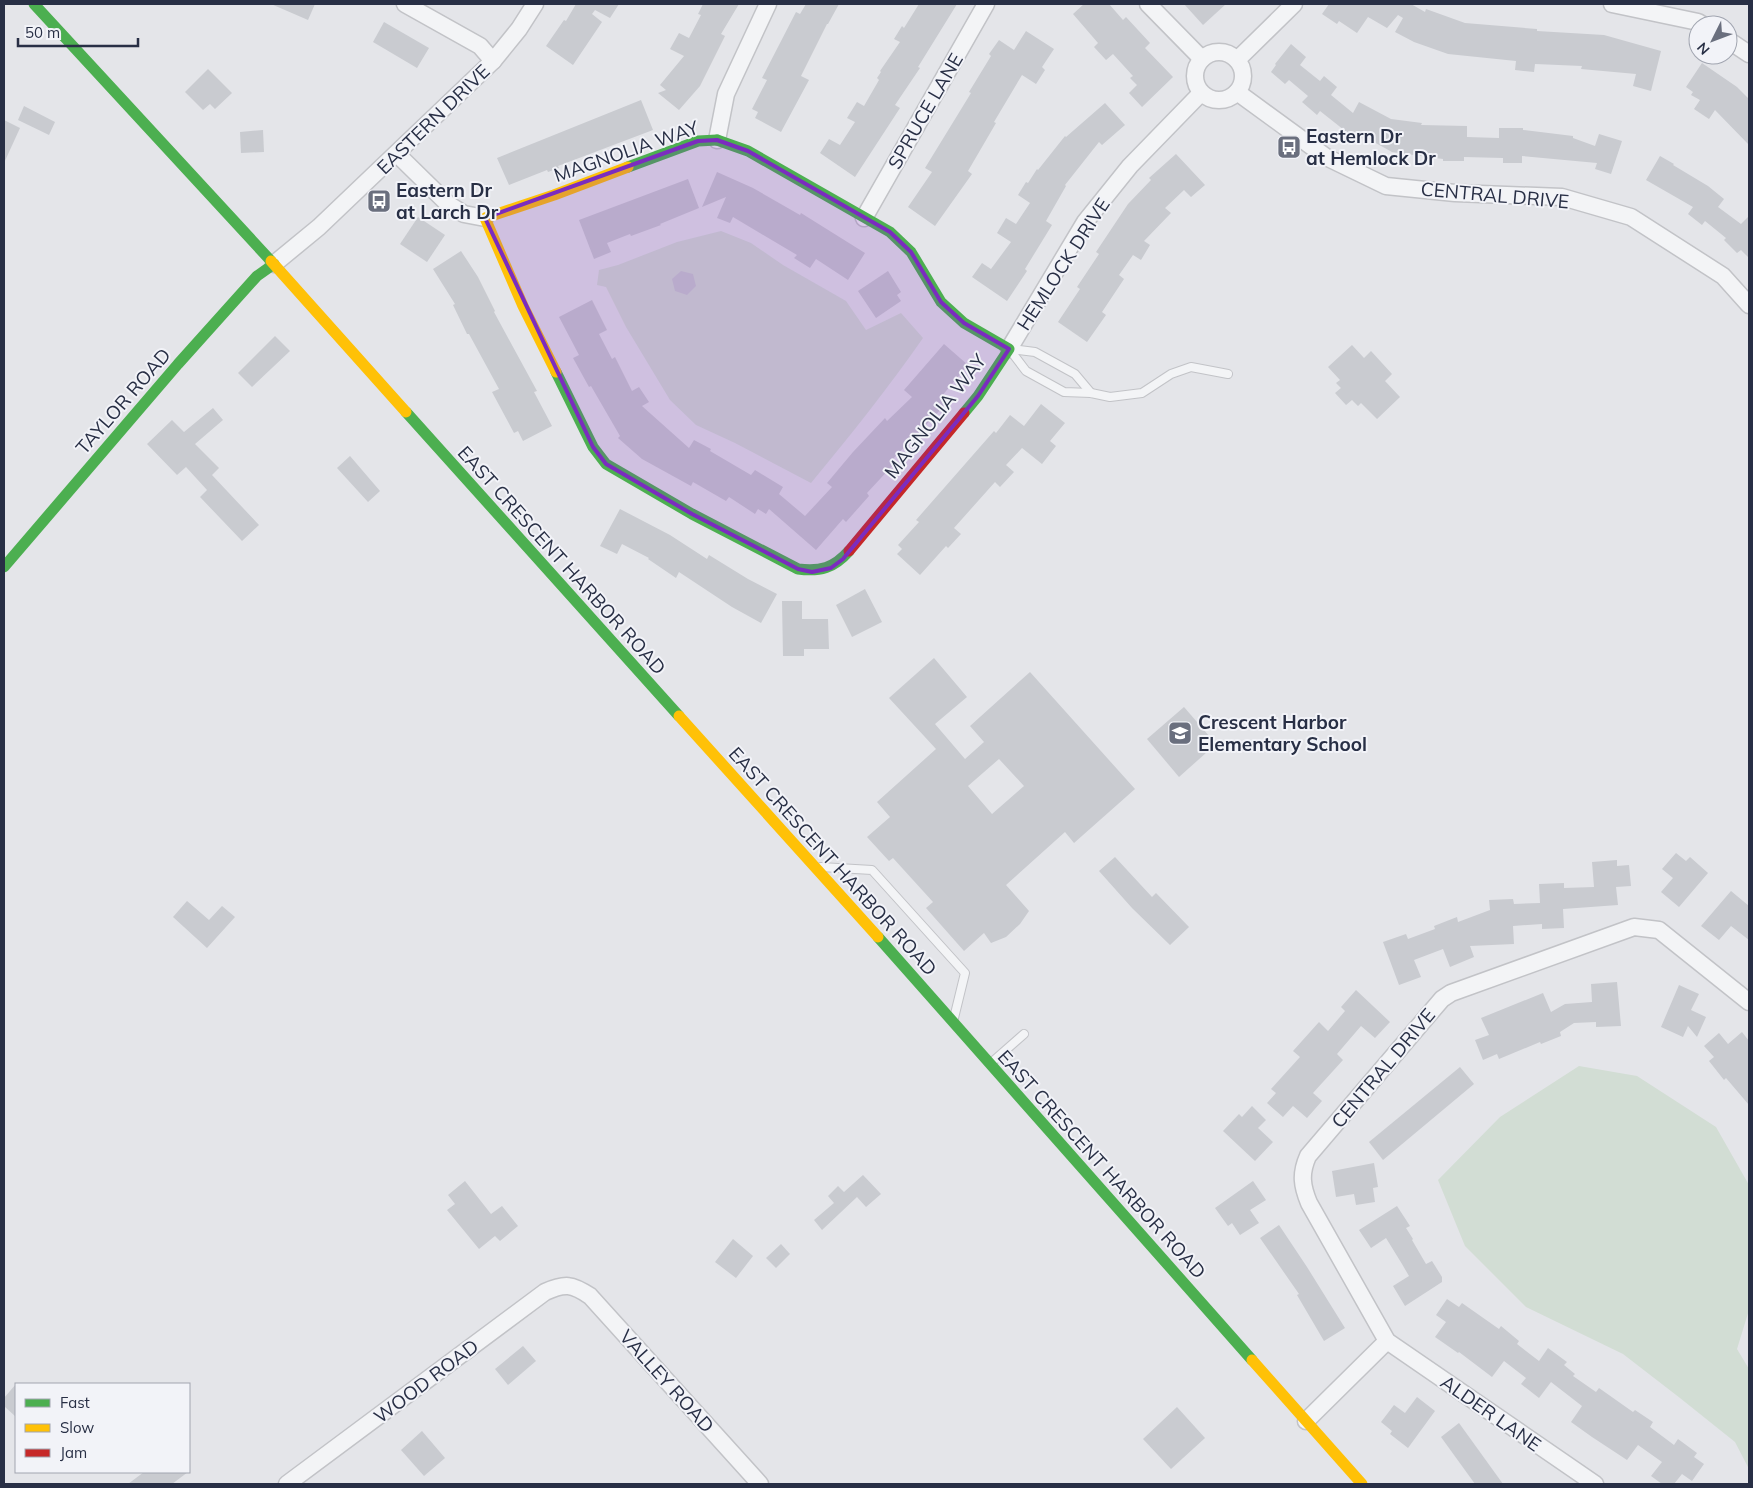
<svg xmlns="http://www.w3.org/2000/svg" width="1753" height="1488" font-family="Mulish,sans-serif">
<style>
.green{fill:#d2ddd4}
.building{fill:#c9cbd0;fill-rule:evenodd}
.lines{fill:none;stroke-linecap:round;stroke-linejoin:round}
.lane-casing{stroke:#c2c3c7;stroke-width:10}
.street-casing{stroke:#c2c3c7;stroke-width:19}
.lane{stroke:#f3f4f6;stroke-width:8}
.street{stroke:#f3f4f6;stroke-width:16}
.fast{stroke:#4caf50;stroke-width:11}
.slow{stroke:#ffc107;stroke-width:11}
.jam{stroke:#c62828;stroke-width:11}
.marked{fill:#7b2cbf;fill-opacity:0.2;stroke:#7b2cbf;stroke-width:4;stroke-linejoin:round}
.labels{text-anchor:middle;stroke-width:4;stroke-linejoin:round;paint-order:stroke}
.street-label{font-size:19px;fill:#282f45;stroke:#f2f3f8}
.poi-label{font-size:19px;font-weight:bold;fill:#282f45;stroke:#f2f3f8;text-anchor:start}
</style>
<rect width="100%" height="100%" fill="#e4e5e9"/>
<g class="green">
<path d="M721 231 751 243 783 265 846 301 866 330 901 313 923 338C888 388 850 436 811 483L735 443 696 425 670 400 626 327 606 287 597 285 599 270 618 265 677 242Z"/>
<polygon points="1579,1066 1637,1076 1716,1127 1749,1185 1749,1310 1737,1349 1749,1369 1749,1469 1735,1442 1680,1398 1623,1354 1526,1307 1465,1246 1438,1180 1500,1117"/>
</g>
<g class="building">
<polygon points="271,4 315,4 308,20"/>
<polygon points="576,4 619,4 610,18 595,10 592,14 602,22 573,65 546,46 564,20 566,21"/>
<polygon points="703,4 739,4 721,34 725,36 700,86 679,110 658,93 666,90 660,85 684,56 670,49 679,33 689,38 701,15 698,14"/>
<polygon points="806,4 839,4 828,24 827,24 801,76 809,80 781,132 755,118 758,112 752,109 767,80 762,78 796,12 800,14"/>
<polygon points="919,4 957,4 918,67 920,68 895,105 900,108 855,177 820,153 829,139 840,145 855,122 847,118 857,102 864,106 879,80 877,78 881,72 880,71 900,42 894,39 902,26 904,28"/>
<polygon points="1084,4 1109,4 1123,20 1126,17 1150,43 1145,48 1173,77 1142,107 1129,93 1137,85 1130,78 1133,76 1113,54 1106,60 1094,47 1098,43 1073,14"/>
<polygon points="1184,4 1226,4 1203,25"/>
<polygon points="1329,4 1411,4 1425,12 1426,9 1465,23 1537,29 1537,31 1604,35 1661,51 1651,91 1633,86 1636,74 1581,69 1582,66 1535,64 1534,72 1515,70 1516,61 1448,54 1414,42 1395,32 1403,18 1398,15 1387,28 1368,17 1357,33 1339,21 1337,24 1322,14"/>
<polygon points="384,22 429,48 417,68 373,42"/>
<polygon points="1026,31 1054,49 1042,67 1045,70 1036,84 1022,75 994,122 996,123 968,171 972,174 935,226 908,207 932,172 925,168 971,93 969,92 991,56 989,54 999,40 1014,50"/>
<polygon points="1291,44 1306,57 1300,65 1320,81 1324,76 1337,87 1331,95 1353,113 1359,102 1391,119 1422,123 1421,125 1467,126 1467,137 1499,138 1499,128 1523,128 1523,130 1573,136 1573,138 1595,146 1599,134 1622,141 1611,174 1595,169 1597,163 1522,156 1522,163 1503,163 1503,158 1464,157 1464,161 1443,161 1443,159 1392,152 1363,136 1360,141 1343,132 1344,130 1320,111 1317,115 1302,102 1308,96 1289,80 1285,84 1271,72 1276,65 1275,64"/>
<polygon points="1702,63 1737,87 1749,99 1749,145 1715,110 1709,119 1694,109 1700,100 1691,95 1693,92 1686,87"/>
<polygon points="208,69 232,93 215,109 210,104 203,110 185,92"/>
<polygon points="641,100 653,130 558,166 559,168 548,172 547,170 509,185 497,158"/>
<polygon points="1105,103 1125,125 1102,145 1099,142 1065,185 1066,186 1046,221 1052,225 1025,269 1027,271 1007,301 972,277 982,263 991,269 1011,242 997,233 1006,218 1016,224 1030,203 1018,195 1026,182 1028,183 1037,169 1038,170 1065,136 1066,137"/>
<polygon points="24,106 55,122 49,135 18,120"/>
<polygon points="4,120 20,128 4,163"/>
<polygon points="263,130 264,152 241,153 240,132"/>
<polygon points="1176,154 1205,185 1191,197 1184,190 1165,208 1171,213 1144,241 1150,245 1141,260 1133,255 1119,275 1124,279 1102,312 1106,315 1087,342 1058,322 1080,289 1077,287 1099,254 1096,252 1128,204 1151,180 1149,178"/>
<polygon points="1660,156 1674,164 1673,165 1708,186 1724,199 1718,207 1741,224 1749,216 1749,258 1741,250 1737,253 1724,240 1726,238 1705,221 1702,225 1688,214 1693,207 1646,180"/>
<polygon points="717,172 753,188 800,215 801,213 865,253 848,280 816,259 810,268 794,258 797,255 733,217 730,223 717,218 726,197 702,207"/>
<polygon points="688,179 699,208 660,224 661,225 631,236 630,234 607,243 611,252 594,259 579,220"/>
<polygon points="418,217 445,235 427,262 400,244"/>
<polygon points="461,251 478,277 495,311 494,312 537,391 534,392 552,426 523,441 518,431 514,433 492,392 499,389 469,334 467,334 453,305 455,304 433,269"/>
<polygon points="681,271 693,274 696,286 687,295 675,291 672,279"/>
<polygon points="888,271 901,292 897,295 901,301 876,318 858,291"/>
<polygon points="592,300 607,330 599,334 612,359 615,357 632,391 639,387 649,402 642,406 689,448 694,440 711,449 710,451 751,475 755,470 783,487 779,494 805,516 832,487 827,483 853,452 885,418 887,421 912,397 904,390 944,344 968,365 941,397 947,403 890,462 893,465 867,493 869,496 846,522 843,519 816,550 769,509 766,514 758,509 755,514 729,497 726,501 693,482 691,486 642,459 618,438 620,436 591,386 589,387 573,358 579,355 559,317"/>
<polygon points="275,336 290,351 252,387 238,373"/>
<polygon points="1352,345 1364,358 1371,351 1392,374 1385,381 1400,397 1377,419 1361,403 1358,406 1352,400 1346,405 1335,393 1341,388 1336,383 1340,380 1328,367"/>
<polygon points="1041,404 1065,423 1050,441 1056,446 1042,464 1022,448 1006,465 1014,472 1000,487 995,482 954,528 961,534 948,548 946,546 920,575 897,554 902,549 898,545 919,522 916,520 994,431 996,433 1010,415 1024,426"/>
<polygon points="213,408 223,420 195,444 219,468 212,475 259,525 242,541 200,497 207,490 186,467 177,475 147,444 172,420 184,432"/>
<polygon points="350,456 380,491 368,502 337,468"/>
<polygon points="620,509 670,535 707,559 709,555 748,579 777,594 761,623 732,607 679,572 676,578 648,559 649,558 622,544 617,554 600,546"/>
<polygon points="865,589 882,622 852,637 836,605"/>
<polygon points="782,601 802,601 802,619 828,619 829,649 804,649 804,656 783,656"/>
<path d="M934 658 967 697 935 724 965 759 984 742 970 726 1030 672 1135 789 1074 843 1065 832 1006 885 1029 911 1020 924 1006 937 991 943 984 933 964 951 926 908 933 902 893 858 889 861 867 837 890 817 877 802 936 749 889 698ZM999 759 1024 786 992 814 968 786Z"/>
<polygon points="1184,707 1216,744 1179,777 1147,739"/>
<polygon points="1676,853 1686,861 1690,857 1708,873 1679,907 1661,892 1673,878 1662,869"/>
<polygon points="1115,857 1152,897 1156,893 1189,927 1170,945 1132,908 1099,871"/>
<polygon points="1617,860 1617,866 1629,865 1631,886 1616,887 1618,905 1563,909 1564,928 1542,929 1542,924 1513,926 1514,944 1470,946 1474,957 1450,967 1443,949 1414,960 1421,977 1399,985 1383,942 1406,934 1408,939 1435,929 1434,926 1457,917 1458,922 1490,910 1489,900 1513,899 1514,904 1540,903 1539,884 1564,883 1564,888 1594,887 1592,862"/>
<polygon points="1731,891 1749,906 1749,940 1731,926 1719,940 1701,926"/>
<polygon points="187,901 209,920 222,906 235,917 207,948 173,917"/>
<polygon points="1617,982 1621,1026 1596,1027 1596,1022 1574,1023 1560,1032 1561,1036 1541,1044 1540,1042 1499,1059 1497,1054 1483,1060 1475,1040 1489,1035 1481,1018 1543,993 1551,1012 1565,1004 1592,1002 1591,984"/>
<polygon points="1679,985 1699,994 1691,1010 1706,1017 1697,1037 1688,1026 1683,1037 1661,1027"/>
<polygon points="1356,990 1390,1022 1375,1038 1361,1026 1337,1054 1343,1060 1313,1093 1322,1101 1307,1118 1293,1106 1283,1117 1267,1103 1276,1093 1271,1089 1300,1057 1293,1051 1319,1022 1328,1031 1345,1011 1341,1007"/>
<polygon points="1742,1032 1749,1041 1749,1105 1726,1078 1724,1080 1709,1061 1714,1057 1704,1046 1719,1033 1728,1044"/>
<polygon points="1460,1067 1474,1084 1383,1160 1369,1142"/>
<polygon points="1252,1106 1266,1120 1258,1128 1273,1142 1255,1161 1223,1131 1239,1114 1242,1117"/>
<polygon points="1374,1163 1378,1187 1373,1188 1375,1202 1356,1205 1354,1194 1336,1197 1332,1171"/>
<polygon points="863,1175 881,1194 866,1207 857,1197 822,1230 814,1220 834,1203 828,1196 838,1186 844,1192"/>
<polygon points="465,1181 491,1214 502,1206 518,1226 500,1241 495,1236 479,1249 447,1210 455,1204 448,1195"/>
<polygon points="1253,1181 1266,1200 1250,1210 1259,1223 1240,1235 1232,1223 1228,1226 1215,1208"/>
<polygon points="1397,1206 1410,1226 1406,1228 1413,1239 1412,1240 1426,1264 1432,1261 1442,1277 1442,1282 1405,1306 1393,1286 1409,1276 1402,1264 1386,1238 1371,1248 1359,1230"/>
<polygon points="1279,1225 1307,1267 1345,1328 1324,1341 1297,1295 1299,1294 1260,1238"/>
<polygon points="733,1239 753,1256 736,1278 715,1262"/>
<polygon points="781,1244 790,1254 776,1268 766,1258"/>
<polygon points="1447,1299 1459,1307 1462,1303 1499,1329 1501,1326 1519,1341 1517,1344 1539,1361 1548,1348 1567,1362 1564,1365 1575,1374 1573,1376 1596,1392 1599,1388 1633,1412 1635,1410 1653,1422 1650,1427 1674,1445 1678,1439 1697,1453 1694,1457 1704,1464 1692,1481 1682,1474 1674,1484 1662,1484 1651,1476 1662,1462 1638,1445 1627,1460 1592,1437 1571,1422 1582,1406 1551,1382 1539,1398 1521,1384 1526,1378 1504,1361 1492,1377 1459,1352 1458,1353 1435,1337 1446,1322 1436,1315"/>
<polygon points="523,1346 536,1361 508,1385 495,1369"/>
<polygon points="16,1384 16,1417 4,1406 4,1398"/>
<polygon points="1417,1397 1435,1411 1408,1448 1390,1434 1392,1431 1381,1422 1394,1405 1405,1413"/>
<polygon points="1177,1407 1205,1438 1171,1469 1143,1439"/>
<polygon points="1459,1423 1503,1484 1475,1484 1441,1437"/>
<polygon points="422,1431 445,1458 424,1476 401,1450"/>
<polygon points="144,1472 188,1472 172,1484 128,1484"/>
</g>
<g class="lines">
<g class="lane-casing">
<g id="lane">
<polyline points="1011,349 1035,352 1075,374 1091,393"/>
<polyline points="1010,350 1026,371 1064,392 1091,393 1110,397 1142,393 1171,374 1191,367 1228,374"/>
<polyline points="821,867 872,870 965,973 954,1018"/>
<polyline points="991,1063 1024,1034"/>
</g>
</g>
<g class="street-casing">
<g id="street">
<polyline points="405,4 480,46 493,61"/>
<polyline points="1148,4 1202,59"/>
<polyline points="1612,4 1698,22 1703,25"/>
<polyline points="1728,40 1749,54"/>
<circle cx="1219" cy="76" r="24"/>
<polyline points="1237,60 1294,4"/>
<polyline points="1237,92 1326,157 1386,186 1455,193 1562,197 1631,217 1723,276 1749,305"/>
<polyline points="717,140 726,94 768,4"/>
<polyline points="397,154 448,204 464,214 485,218"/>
<polyline points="864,218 986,4"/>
<polyline points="274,264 319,227 493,61 519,29 535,4"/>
<polyline points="1009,349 1085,222 1130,166 1201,93"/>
<polyline points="1306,1421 1387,1341"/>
<path d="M287 1484 545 1292C565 1283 572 1284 590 1296L760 1484"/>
<path d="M1595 1484 1387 1341 1309 1203C1302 1186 1300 1174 1308 1156L1442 999 1451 993 1634 927 1659 930 1749 1002"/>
</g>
</g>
<use href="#lane" class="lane"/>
<use href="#street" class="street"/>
<g class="fast">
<polyline points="34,4 271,261"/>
<polyline points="717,140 748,151 890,232 911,252 941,302 964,323 1009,349 978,396 964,413"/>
<polyline points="628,167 698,141 717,140"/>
<path d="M556 372 593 447 606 464 692 514 798 569C820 572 834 568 849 551"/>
<polyline points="406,412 679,716"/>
<polyline points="4,567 178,364 257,276 274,264"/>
<polyline points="878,937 1252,1360"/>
</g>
<g class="slow">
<polyline points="271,261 406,412"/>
<polyline points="556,372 523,306 485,218 554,195 628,167"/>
<polyline points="679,716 878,937"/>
<polyline points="1252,1360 1362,1484"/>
</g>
<polyline class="jam" points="849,551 964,413"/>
</g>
<path class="marked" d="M717 140 748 151 890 232 911 252 941 302 964 323 1009 349 978 396 843 559 831 568 812 572 798 569 692 514 606 464 593 447 485 218 698 141Z"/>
<defs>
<g id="bus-square" transform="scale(1.25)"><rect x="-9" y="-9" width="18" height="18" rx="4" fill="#6a6f7e" stroke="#f2f3f8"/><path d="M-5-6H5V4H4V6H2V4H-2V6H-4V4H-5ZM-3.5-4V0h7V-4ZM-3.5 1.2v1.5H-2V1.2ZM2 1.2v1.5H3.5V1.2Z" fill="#fff"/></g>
<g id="school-square" transform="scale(1.25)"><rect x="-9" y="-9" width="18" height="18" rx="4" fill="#6a6f7e" stroke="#f2f3f8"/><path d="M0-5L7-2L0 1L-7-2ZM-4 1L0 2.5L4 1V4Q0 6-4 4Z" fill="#fff"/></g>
</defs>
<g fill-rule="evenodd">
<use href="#bus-square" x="1289" y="147"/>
<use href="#bus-square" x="379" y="201"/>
<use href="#school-square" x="1180" y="733"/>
</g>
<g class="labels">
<g class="street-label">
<text transform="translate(925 111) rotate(-60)" y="7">SPRUCE LANE</text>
<text transform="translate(433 119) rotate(-44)" y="7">EASTERN DRIVE</text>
<text transform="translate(626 151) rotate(-19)" y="7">MAGNOLIA WAY</text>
<text transform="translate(1495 195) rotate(5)" y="7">CENTRAL DRIVE</text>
<text transform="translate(1063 264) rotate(-57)" y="7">HEMLOCK DRIVE</text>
<text transform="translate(123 401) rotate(-49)" y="7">TAYLOR ROAD</text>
<text transform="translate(935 416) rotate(-52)" y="7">MAGNOLIA WAY</text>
<text transform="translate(562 560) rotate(48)" y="7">EAST CRESCENT HARBOR ROAD</text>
<text transform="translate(833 861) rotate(48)" y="7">EAST CRESCENT HARBOR ROAD</text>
<text transform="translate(1383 1068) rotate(-50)" y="7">CENTRAL DRIVE</text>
<text transform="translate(1102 1164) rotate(48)" y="7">EAST CRESCENT HARBOR ROAD</text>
<text transform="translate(426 1381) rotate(-37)" y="7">WOOD ROAD</text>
<text transform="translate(667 1381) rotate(48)" y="7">VALLEY ROAD</text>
<text transform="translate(1491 1413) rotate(35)" y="7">ALDER LANE</text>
</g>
<g class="poi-label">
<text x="1306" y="143">Eastern Dr<tspan x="1306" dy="22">at Hemlock Dr</tspan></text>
<text x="396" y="197">Eastern Dr<tspan x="396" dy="22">at Larch Dr</tspan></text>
<text x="1198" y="729">Crescent Harbor<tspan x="1198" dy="22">Elementary School</tspan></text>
</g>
</g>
<rect width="1753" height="1488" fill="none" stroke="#282f45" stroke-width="10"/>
<rect x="15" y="1383" width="175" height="90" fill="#f2f3f8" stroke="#a1a5b0"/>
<rect x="25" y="1399" width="25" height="8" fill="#4caf50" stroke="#a1a5b0"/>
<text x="60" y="1408" font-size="15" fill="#282f45">Fast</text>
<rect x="25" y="1424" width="25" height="8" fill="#ffc107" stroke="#a1a5b0"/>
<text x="60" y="1433" font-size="15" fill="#282f45">Slow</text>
<rect x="25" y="1449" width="25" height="8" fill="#c62828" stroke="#a1a5b0"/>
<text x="60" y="1458" font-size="15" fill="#282f45">Jam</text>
<g transform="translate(1713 40) rotate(228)"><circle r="24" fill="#f2f3f8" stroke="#a1a5b0"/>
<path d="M0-4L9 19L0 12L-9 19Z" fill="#6a6f7e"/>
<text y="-8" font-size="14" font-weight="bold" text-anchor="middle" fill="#282f45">N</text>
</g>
<path d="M18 38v8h120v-8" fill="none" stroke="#282f45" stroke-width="2.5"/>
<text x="25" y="38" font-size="15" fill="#282f45" stroke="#f2f3f8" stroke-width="4" paint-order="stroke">50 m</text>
</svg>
